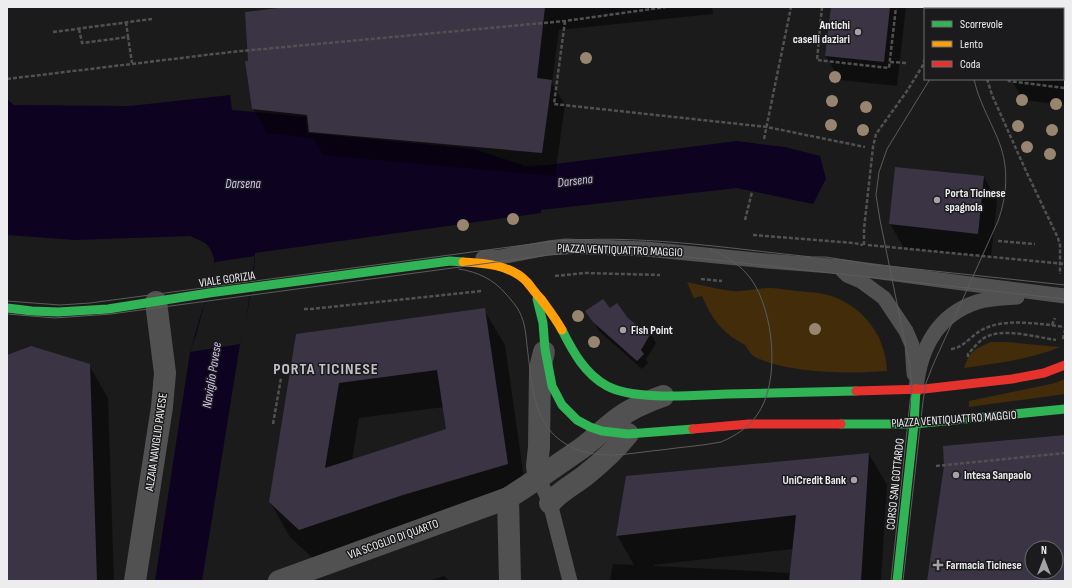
<svg xmlns="http://www.w3.org/2000/svg" width="1072" height="588" font-family="'Sofia Sans Condensed',sans-serif">
<style>
.green{fill:#422c0a}
.water{fill:#0e0221}
.pier{fill:#1b1b1c}
.shadow{fill:#0007;fill-rule:evenodd}
.building{fill:#3a3444;fill-rule:evenodd}
.lines{fill:none;stroke-linecap:round;stroke-linejoin:round}
.path{stroke:#515152;stroke-width:2.5;stroke-dasharray:4 2;stroke-linecap:butt}
.lane{stroke:#515152;stroke-width:15}
.street{stroke:#515152;stroke-width:22}
.fast{stroke:#30b455;stroke-width:9}
.slow{stroke:#ff9f0a;stroke-width:9}
.jam{stroke:#e5322d;stroke-width:9}
.tram{stroke:#5c5c5d;stroke-width:1}
.tree{fill:#978570}
.poi-dot{fill:#a4a3a4;stroke:#1b1a1d;stroke-width:1.5}
.labels{text-anchor:middle;stroke-width:3;stroke-linejoin:round;paint-order:stroke}
.poi-label{font-size:12px;font-weight:bold;fill:#edecee;stroke:#1b1a1d;text-anchor:start}
.street-label{font-size:12px;fill:#edecee;stroke:#1b1a1d}
.water-label{font-size:13px;font-style:italic;fill:#cfc1ee;stroke:#1b1a1d}
.district-label{font-size:16px;font-weight:bold;letter-spacing:1px;fill:#c2c1c5;stroke:#1b1a1d}
</style>
<rect width="100%" height="100%" fill="#1b1b1c"/>
<g class="green">
<path d="M687 282C702 285 717 289 732 291 744 292 757 288 769 288 778 288 788 290 797 291 805 292 815 292 824 294 860 302 886 334 887 371 849 374 789 374 755 357 750 354 748 349 745 345 739 341 732 338 727 333 715 323 708 310 702 296L694 298Z"/>
<path d="M991 342H1006L1060 347C1028 360 998 363 964 368 970 351 974 349 991 342Z"/>
<polygon points="1065,379 1065,394 969,407 969,401 1055,383"/>
</g>
<path class="water" d="M230 95 232 110 306 117 307 133 474 149 525 166 547 165 737 141 785 147 820 156 826 179 813 204 737 188 541 210V213L255 253V260C251 289 248 317 240 344L202 581H155L190 352C194 339 197 327 201 314 207 294 224 266 208 246 204 241 196 239 190 236L75 240 7 235V99L14 105 130 106Z"/>
<polygon class="pier" points="255,256 245,328 240,344 190,352 196,335 205,302 212,286 215,262"/>
<g class="shadow">
<polygon points="294,7 712,7 713,14 559,30 552,83 565,105 555,176 323,155 313,138 267,133 253,109 249,62"/>
<polygon points="832,7 906,7 897,86 840,80 826,56"/>
<polygon points="1018,7 1065,7 1065,105 1023,100 1011,79 1063,79 1063,9 1017,9"/>
<polygon points="896,168 984,177 997,201 991,257 904,248 890,224"/>
<polygon points="610,309 628,318 637,327 651,334 656,343 646,359 648,363 642,369 599,331 592,319"/>
<path d="M484 310 505 345 527 499 424 530 320 565 290 537 270 502 297 335ZM444 407 447 429 352 460 359 418Z"/>
<polygon points="7,355 89,365 108,398 114,581 7,581"/>
<path d="M869 454 887 485 881 581H610L613 564 634 565 617 535ZM793 549 791 573 654 566V565Z"/>
<polygon points="444,576 450,581 428,581"/>
</g>
<g class="building">
<polygon points="285,7 545,7 537,78 552,80 542,153 309,132 307,115 252,109 245,61 248,61 245,12"/>
<polygon points="831,7 890,7 884,62 825,56"/>
<polygon points="895,167 984,176 978,234 889,224"/>
<polygon points="603,299 610,308 617,303 628,318 638,326 651,333 641,350 644,354 637,361 593,322 585,311"/>
<path d="M485 308 508 464 403 495 299 530 269 502 296 334ZM437 370 446 429 325 468 339 383Z"/>
<polygon points="31,346 90,364 97,581 7,581 7,355"/>
<path d="M1065 435V581H927L944 466 943 446ZM1032 548H1056V572H1032Z"/>
<polygon points="869,453 861,581 789,581 796,515 616,536 626,476"/>
</g>
<g class="lines">
<g class="path">
<polyline points="822,7 817,60 889,68 896,7"/>
<polyline points="940,9 940,7"/>
<polyline points="980,9 980,7"/>
<polyline points="1012,9 1013,7"/>
<polyline points="565,21 554,104 767,127 865,147"/>
<polyline points="126,22 128,37"/>
<polyline points="79,29 82,43 128,37 132,63"/>
<polyline points="53,32 152,19"/>
<polyline points="890,62 908,63"/>
<polyline points="7,79 231,52 565,21 666,7"/>
<polyline points="987,79 992,95 1026,171 1058,238 1060,245 1060,274"/>
<polyline points="1008,79 1009,81 1065,88"/>
<polyline points="764,139 791,7"/>
<polyline points="745,220 752,192"/>
<polyline points="753,235 854,243 863,245"/>
<polyline points="998,241 1035,244"/>
<polyline points="864,245 864,229 873,147 876,134 907,91 923,65 925,59"/>
<polyline points="868,245 1065,264"/>
<polyline points="555,276 585,273 660,275"/>
<polyline points="701,279 722,281"/>
<polyline points="304,309 311,309 482,291"/>
<polyline points="1052,325 1055,318"/>
<polyline points="1063,339 1065,330"/>
<path d="M951 349C963 348 970 337 980 331 1002 317 1040 324 1065 327"/>
<path d="M968 357V354C973 349 978 342 984 338 1001 327 1036 337 1056 340"/>
<polyline points="273,424 281,378"/>
<polyline points="936,466 1065,453"/>
</g>
<g class="lane">
<polyline points="483,258 500,257 548,248 566,246 646,249 767,261 844,267 970,284 1065,296"/>
<polyline points="841,269 847,275 861,281 884,298 906,331 912,345 914,374"/>
<path d="M916 389C920 349 937 315 977 302 990 298 1004 298 1017 297"/>
<polyline points="539,479 550,503 570,581"/>
</g>
<g class="street">
<polyline points="539,479 537,466 539,447 540,368 544,352"/>
<polyline points="508,498 510,581"/>
<path d="M550 503C560 491 575 484 587 474 602 462 616 449 628 434"/>
<polyline points="135,581 162,407 165,373 156,302"/>
<path d="M279 581 508 498C534 482 557 465 582 448 594 439 605 428 617 419 631 408 646 402 663 396"/>
</g>
<g class="fast">
<polyline points="537,299 543,323 545,349 552,386 562,405 577,420 590,427 602,431 628,434 693,429"/>
<polyline points="7,308 32,311 58,312 108,309 209,293 450,261 463,262"/>
<path d="M562 330C573 352 585 374 607 386 635 401 696 395 728 394 771 393 814 392 856 391"/>
<polyline points="841,424 914,424 1065,409"/>
<polyline points="897,581 914,424 916,389"/>
</g>
<path class="slow" d="M463 262C485 263 511 265 527 282 532 288 536 294 541 299 549 310 556 319 562 330"/>
<g class="jam">
<polyline points="856,391 924,389 1012,379 1044,373 1065,365"/>
<polyline points="693,429 749,424 841,424"/>
</g>
<g class="tram">
<polyline points="953,9 953,7"/>
<polyline points="966,9 967,7"/>
<path d="M459 269C478 272 493 279 506 294 511 300 517 306 520 313 525 323 526 335 527 346 533 390 532 437 585 452 609 459 637 452 661 450 681 447 701 446 721 442 735 436 748 428 757 415 781 382 774 311 751 279 741 265 725 255 710 249"/>
<path d="M7 301 60 305 90 303 547 242C635 233 724 248 812 257H826L869 264 1065 285"/>
<polyline points="7,314 55,318 111,314 549,255 593,252 670,255 1065,299"/>
<polyline points="891,581 910,402 912,389 910,367 880,220 876,195 879,172 887,149 930,79"/>
<path d="M903 581 923 401 926 383 933 365 998 221C1008 193 1009 164 997 137 989 118 978 99 974 79"/>
</g>
</g>
<g class="tree">
<circle cx="586" cy="58" r="6"/>
<circle cx="835" cy="77" r="6"/>
<circle cx="1022" cy="100" r="6"/>
<circle cx="832" cy="101" r="6"/>
<circle cx="1056" cy="104" r="6"/>
<circle cx="866" cy="107" r="6"/>
<circle cx="831" cy="125" r="6"/>
<circle cx="1018" cy="126" r="6"/>
<circle cx="863" cy="130" r="6"/>
<circle cx="1052" cy="130" r="6"/>
<circle cx="1027" cy="147" r="6"/>
<circle cx="1050" cy="154" r="6"/>
<circle cx="513" cy="219" r="6"/>
<circle cx="463" cy="225" r="6"/>
<circle cx="578" cy="316" r="6"/>
<circle cx="815" cy="329" r="6"/>
<circle cx="594" cy="342" r="6"/>
</g>
<g class="poi-dot">
<circle cx="858" cy="32" r="4"/>
<circle cx="937" cy="200" r="4"/>
<circle cx="623" cy="330" r="4"/>
<circle cx="956" cy="475" r="4"/>
<circle cx="854" cy="480" r="4"/>
<path d="M936 559h4v4h4v4h-4v4h-4v-4h-4v-4h4z"/>
</g>
<g class="labels">
<g class="poi-label">
<text x="850" y="29" text-anchor="end">Antichi<tspan x="850" dy="14">caselli daziari</tspan></text>
<text x="945" y="197">Porta Ticinese<tspan x="945" dy="14">spagnola</tspan></text>
<text x="631" y="334">Fish Point</text>
<text x="964" y="479">Intesa Sanpaolo</text>
<text x="846" y="484" text-anchor="end">UniCredit Bank</text>
<text x="946" y="569">Farmacia Ticinese</text>
</g>
<g class="street-label">
<text transform="translate(620 250) rotate(2)" y="4">PIAZZA VENTIQUATTRO MAGGIO</text>
<text transform="translate(227 279) rotate(-8)" y="4">VIALE GORIZIA</text>
<text transform="translate(954 419) rotate(-4)" y="4">PIAZZA VENTIQUATTRO MAGGIO</text>
<text transform="translate(156 442) rotate(-82)" y="4">ALZAIA NAVIGLIO PAVESE</text>
<text transform="translate(895 484) rotate(-84)" y="4">CORSO SAN GOTTARDO</text>
<text transform="translate(393 539) rotate(-20)" y="4">VIA SCOGLIO DI QUARTO</text>
</g>
<g class="water-label">
<text transform="translate(575 180) rotate(-7)" y="5">Darsena</text>
<text x="243" y="188">Darsena</text>
<text transform="translate(211 375) rotate(-81)" y="5">Naviglio Pavese</text>
</g>
<g class="district-label">
<text x="326" y="374">PORTA TICINESE</text>
</g>
</g>
<rect width="1072" height="588" fill="none" stroke="#edecee" stroke-width="16"/>
<rect x="924" y="8" width="140" height="72" fill="#1b1a1d" stroke="#6f6e71"/>
<rect x="932" y="21" width="20" height="6" fill="#30b455" stroke="#6f6e71"/>
<text x="960" y="28" font-size="12" fill="#edecee">Scorrevole</text>
<rect x="932" y="41" width="20" height="6" fill="#ff9f0a" stroke="#6f6e71"/>
<text x="960" y="48" font-size="12" fill="#edecee">Lento</text>
<rect x="932" y="61" width="20" height="6" fill="#e5322d" stroke="#6f6e71"/>
<text x="960" y="68" font-size="12" fill="#edecee">Coda</text>
<g transform="translate(1044 560)"><circle r="19" fill="#1b1a1d" stroke="#6f6e71"/>
<path d="M0-3L7 15L0 10L-7 15Z" fill="#a4a3a4"/>
<text y="-6" font-size="11" font-weight="bold" text-anchor="middle" fill="#edecee">N</text>
</g>
</svg>
